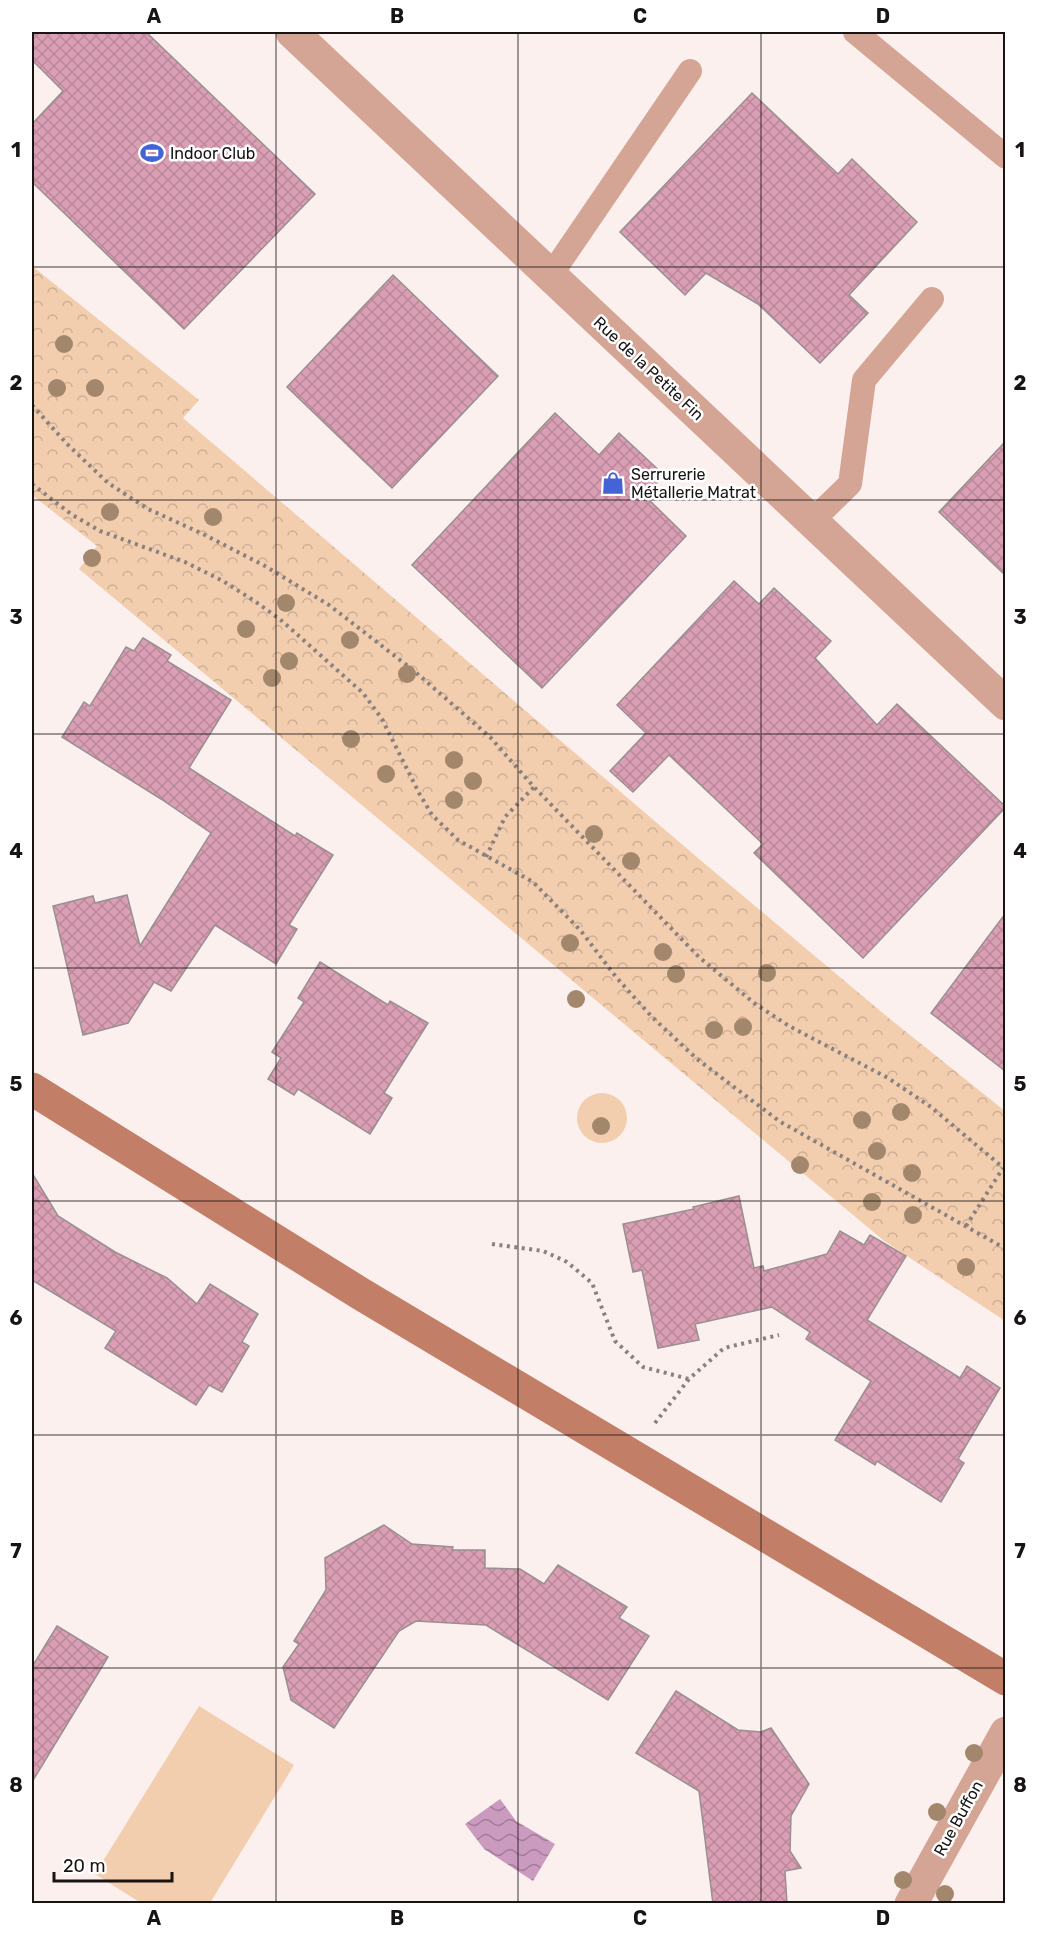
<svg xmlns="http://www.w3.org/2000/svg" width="1037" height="1935" font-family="Rubik,sans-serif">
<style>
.grass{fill:#f2cdae}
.park{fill:url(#park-crowns)}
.water{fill:url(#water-waves)}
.building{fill:url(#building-cross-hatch);stroke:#998f92;stroke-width:1.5}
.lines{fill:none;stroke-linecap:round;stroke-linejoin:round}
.path{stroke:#898180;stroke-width:4;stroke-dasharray:3 4.5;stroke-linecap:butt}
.lane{stroke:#d4a594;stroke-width:24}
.street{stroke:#d4a594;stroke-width:33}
.secondary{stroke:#c27e66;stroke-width:33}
.tree{fill:#a3876c}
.grid{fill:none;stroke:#181414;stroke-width:1.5;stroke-opacity:0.55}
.labels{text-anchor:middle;stroke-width:5;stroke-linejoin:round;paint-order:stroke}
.poi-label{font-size:16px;fill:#181414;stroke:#fff;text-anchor:start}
.street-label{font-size:16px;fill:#181414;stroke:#fff}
.neatline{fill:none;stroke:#181414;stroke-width:2}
.grid-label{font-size:20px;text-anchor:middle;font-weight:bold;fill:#181414}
</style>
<defs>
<pattern id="park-crowns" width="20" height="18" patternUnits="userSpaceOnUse" patternTransform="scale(1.5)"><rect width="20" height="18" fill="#f2cdae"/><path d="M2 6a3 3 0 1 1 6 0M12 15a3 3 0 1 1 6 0" fill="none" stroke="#cfaf95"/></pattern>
<pattern id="water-waves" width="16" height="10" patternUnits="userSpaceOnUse" patternTransform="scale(1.5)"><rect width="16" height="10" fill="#ca9abf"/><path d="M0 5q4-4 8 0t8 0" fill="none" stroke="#a37c9a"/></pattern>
<pattern id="building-cross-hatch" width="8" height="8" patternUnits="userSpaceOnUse" patternTransform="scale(1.5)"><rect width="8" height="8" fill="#da9fb4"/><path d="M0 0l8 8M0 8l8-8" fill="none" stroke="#ba889a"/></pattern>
</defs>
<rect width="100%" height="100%" fill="#fcf0ef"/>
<g class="grass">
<circle cx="602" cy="1118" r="25"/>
<polygon points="199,1706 294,1765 210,1903 141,1903 95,1874"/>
</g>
<polygon class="park" points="32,266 199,400 183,418 705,864 890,1019 1005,1111 1005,1321 883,1240 79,569 97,546 32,495"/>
<polygon class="water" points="500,1799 516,1821 555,1844 533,1881 484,1849 465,1824"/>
<g class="building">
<polygon points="32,32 146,32 315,194 184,329 32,182 32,124 63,91 32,60"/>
<polygon points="752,93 838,174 852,159 917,222 849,295 868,313 820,363 758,304 706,273 685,295 620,232"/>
<polygon points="393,275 498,376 392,488 287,387"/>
<polygon points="555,413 599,455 619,433 664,475 645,496 686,536 542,688 412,565"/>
<polygon points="1005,442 1005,575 939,512"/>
<polygon points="734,581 759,604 774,588 831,641 815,658 877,725 897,704 1005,806 1005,808 863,958 754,853 763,844 669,755 633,792 610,771 646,733 617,705"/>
<polygon points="143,638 171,655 167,661 231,700 189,768 295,836 297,833 333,855 289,925 297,929 276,964 215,925 171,991 154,982 128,1023 83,1035 53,906 93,896 95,903 127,895 140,946 211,833 161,799 62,737 84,702 90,706 126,647 134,651"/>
<polygon points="1005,914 1005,1071 931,1013"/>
<polygon points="320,962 388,1005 390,1001 428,1023 384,1093 392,1098 370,1134 298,1089 294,1095 268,1079 281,1058 272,1052 304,1002 298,998"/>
<polygon points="32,1173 58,1216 115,1252 167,1278 197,1304 210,1284 258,1314 242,1342 249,1346 222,1392 209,1385 196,1405 105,1348 116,1331 32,1280"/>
<polygon points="739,1196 754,1268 763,1266 764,1271 827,1254 840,1231 864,1245 870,1235 906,1256 867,1320 960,1378 967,1366 1000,1388 958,1459 964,1463 941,1502 877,1461 875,1465 835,1440 871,1381 806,1339 810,1332 772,1307 695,1324 699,1340 658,1348 642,1270 633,1272 623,1224 694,1209 693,1207"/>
<polygon points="384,1525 412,1544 453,1547 452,1550 485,1550 485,1568 520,1569 544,1584 558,1565 627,1607 619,1618 649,1636 608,1700 486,1625 416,1621 399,1631 334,1728 291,1700 283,1667 299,1644 294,1641 326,1590 325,1558"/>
<polygon points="57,1626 108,1657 32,1782 32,1667"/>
<polygon points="676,1691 738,1730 761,1732 771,1728 809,1784 791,1816 790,1851 801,1868 785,1871 787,1904 713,1904 699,1791 636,1753"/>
</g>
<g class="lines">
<g class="path">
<polyline points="32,405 67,444 108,483 148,509 203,534 265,566 329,605 413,670 490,737 534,787 699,957 754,1003 789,1026 888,1078 931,1107 1006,1170"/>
<polyline points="32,484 71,514 100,531 185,562 223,581 256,602 282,621 363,693 382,719 419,793 432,815 458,840 533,882 581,931 616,977 652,1017 697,1059 779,1121 1006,1249"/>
<polyline points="486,857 505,817 534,787"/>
<polyline points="966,1226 1003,1168"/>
<polyline points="492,1244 543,1251 567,1262 592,1283 615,1341 643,1367 689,1379"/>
<polyline points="655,1423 689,1379 724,1348 779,1335"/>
</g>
<g class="lane">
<polyline points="855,32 1006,157"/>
<polyline points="551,275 690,71"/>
<polyline points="812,521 850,484 864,380 932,299"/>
</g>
<g class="street">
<polyline points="292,32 1006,704"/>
<polyline points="911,1904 1006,1733"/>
</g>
<polyline class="secondary" points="32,1089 361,1294 1006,1679"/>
</g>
<g class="tree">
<circle cx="64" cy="344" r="9"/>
<circle cx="57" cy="388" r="9"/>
<circle cx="95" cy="388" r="9"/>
<circle cx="110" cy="512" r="9"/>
<circle cx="213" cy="517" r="9"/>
<circle cx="92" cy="558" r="9"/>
<circle cx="286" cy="603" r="9"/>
<circle cx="246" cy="629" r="9"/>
<circle cx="350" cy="640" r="9"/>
<circle cx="289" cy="661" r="9"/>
<circle cx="407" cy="674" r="9"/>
<circle cx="272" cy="678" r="9"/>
<circle cx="351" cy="739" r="9"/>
<circle cx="454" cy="760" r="9"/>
<circle cx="386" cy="774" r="9"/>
<circle cx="473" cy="781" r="9"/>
<circle cx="454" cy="800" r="9"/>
<circle cx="594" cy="834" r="9"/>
<circle cx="631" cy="861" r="9"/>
<circle cx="570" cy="943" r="9"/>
<circle cx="663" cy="952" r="9"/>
<circle cx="767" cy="973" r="9"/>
<circle cx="676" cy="974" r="9"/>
<circle cx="576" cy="999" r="9"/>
<circle cx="743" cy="1027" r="9"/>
<circle cx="714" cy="1030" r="9"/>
<circle cx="901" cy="1112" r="9"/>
<circle cx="862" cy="1120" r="9"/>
<circle cx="601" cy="1126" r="9"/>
<circle cx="877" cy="1151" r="9"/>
<circle cx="800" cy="1165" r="9"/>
<circle cx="912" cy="1173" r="9"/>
<circle cx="872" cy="1202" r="9"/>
<circle cx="913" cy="1215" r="9"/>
<circle cx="966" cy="1267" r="9"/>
<circle cx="974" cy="1753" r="9"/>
<circle cx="937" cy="1812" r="9"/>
<circle cx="903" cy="1880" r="9"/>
<circle cx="945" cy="1894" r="9"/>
</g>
<path class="grid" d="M276 32V1904M518 32V1904M761 32V1904M32 267H1006M32 500H1006M32 734H1006M32 968H1006M32 1201H1006M32 1435H1006M32 1668H1006"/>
<defs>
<g id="stadium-bare" transform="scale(1.8)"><path d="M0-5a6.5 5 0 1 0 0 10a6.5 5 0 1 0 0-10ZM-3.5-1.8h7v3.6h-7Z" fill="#4463d6" stroke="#fff" stroke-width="2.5" paint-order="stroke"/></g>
<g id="shop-bare" transform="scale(1.8)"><path d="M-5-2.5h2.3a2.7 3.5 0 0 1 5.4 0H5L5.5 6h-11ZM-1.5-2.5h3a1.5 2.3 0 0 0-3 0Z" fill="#4463d6" stroke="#fff" stroke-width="2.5" paint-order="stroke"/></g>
</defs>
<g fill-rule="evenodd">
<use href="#stadium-bare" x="152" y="153"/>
<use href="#shop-bare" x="613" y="483"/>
</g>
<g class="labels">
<g class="poi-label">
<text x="170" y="159">Indoor Club</text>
<text x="631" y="480">Serrurerie<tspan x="631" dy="18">Métallerie Matrat</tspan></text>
</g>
<g class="street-label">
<text transform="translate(649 368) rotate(43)" y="6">Rue de la Petite Fin</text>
<text transform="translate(958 1818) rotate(-61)" y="6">Rue Buffon</text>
</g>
</g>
<rect width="1037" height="1935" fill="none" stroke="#ffffff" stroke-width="66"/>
<path d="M54 1872v9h118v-9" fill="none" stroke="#181414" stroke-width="3"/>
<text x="63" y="1872" font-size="18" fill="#181414" stroke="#ffffff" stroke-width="4.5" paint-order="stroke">20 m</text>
<rect x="33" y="33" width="971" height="1869" class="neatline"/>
<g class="grid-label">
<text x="154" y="23">A</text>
<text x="397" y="23">B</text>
<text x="640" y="23">C</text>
<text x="883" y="23">D</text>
<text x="16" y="157">1</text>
<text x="1020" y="157">1</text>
<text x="16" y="390">2</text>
<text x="1020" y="390">2</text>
<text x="16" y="624">3</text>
<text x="1020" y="624">3</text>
<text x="16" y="858">4</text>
<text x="1020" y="858">4</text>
<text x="16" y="1091">5</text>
<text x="1020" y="1091">5</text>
<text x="16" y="1325">6</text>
<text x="1020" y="1325">6</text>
<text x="16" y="1558">7</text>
<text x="1020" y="1558">7</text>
<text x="16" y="1792">8</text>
<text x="1020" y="1792">8</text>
<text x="154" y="1925">A</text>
<text x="397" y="1925">B</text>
<text x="640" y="1925">C</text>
<text x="883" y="1925">D</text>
</g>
</svg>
